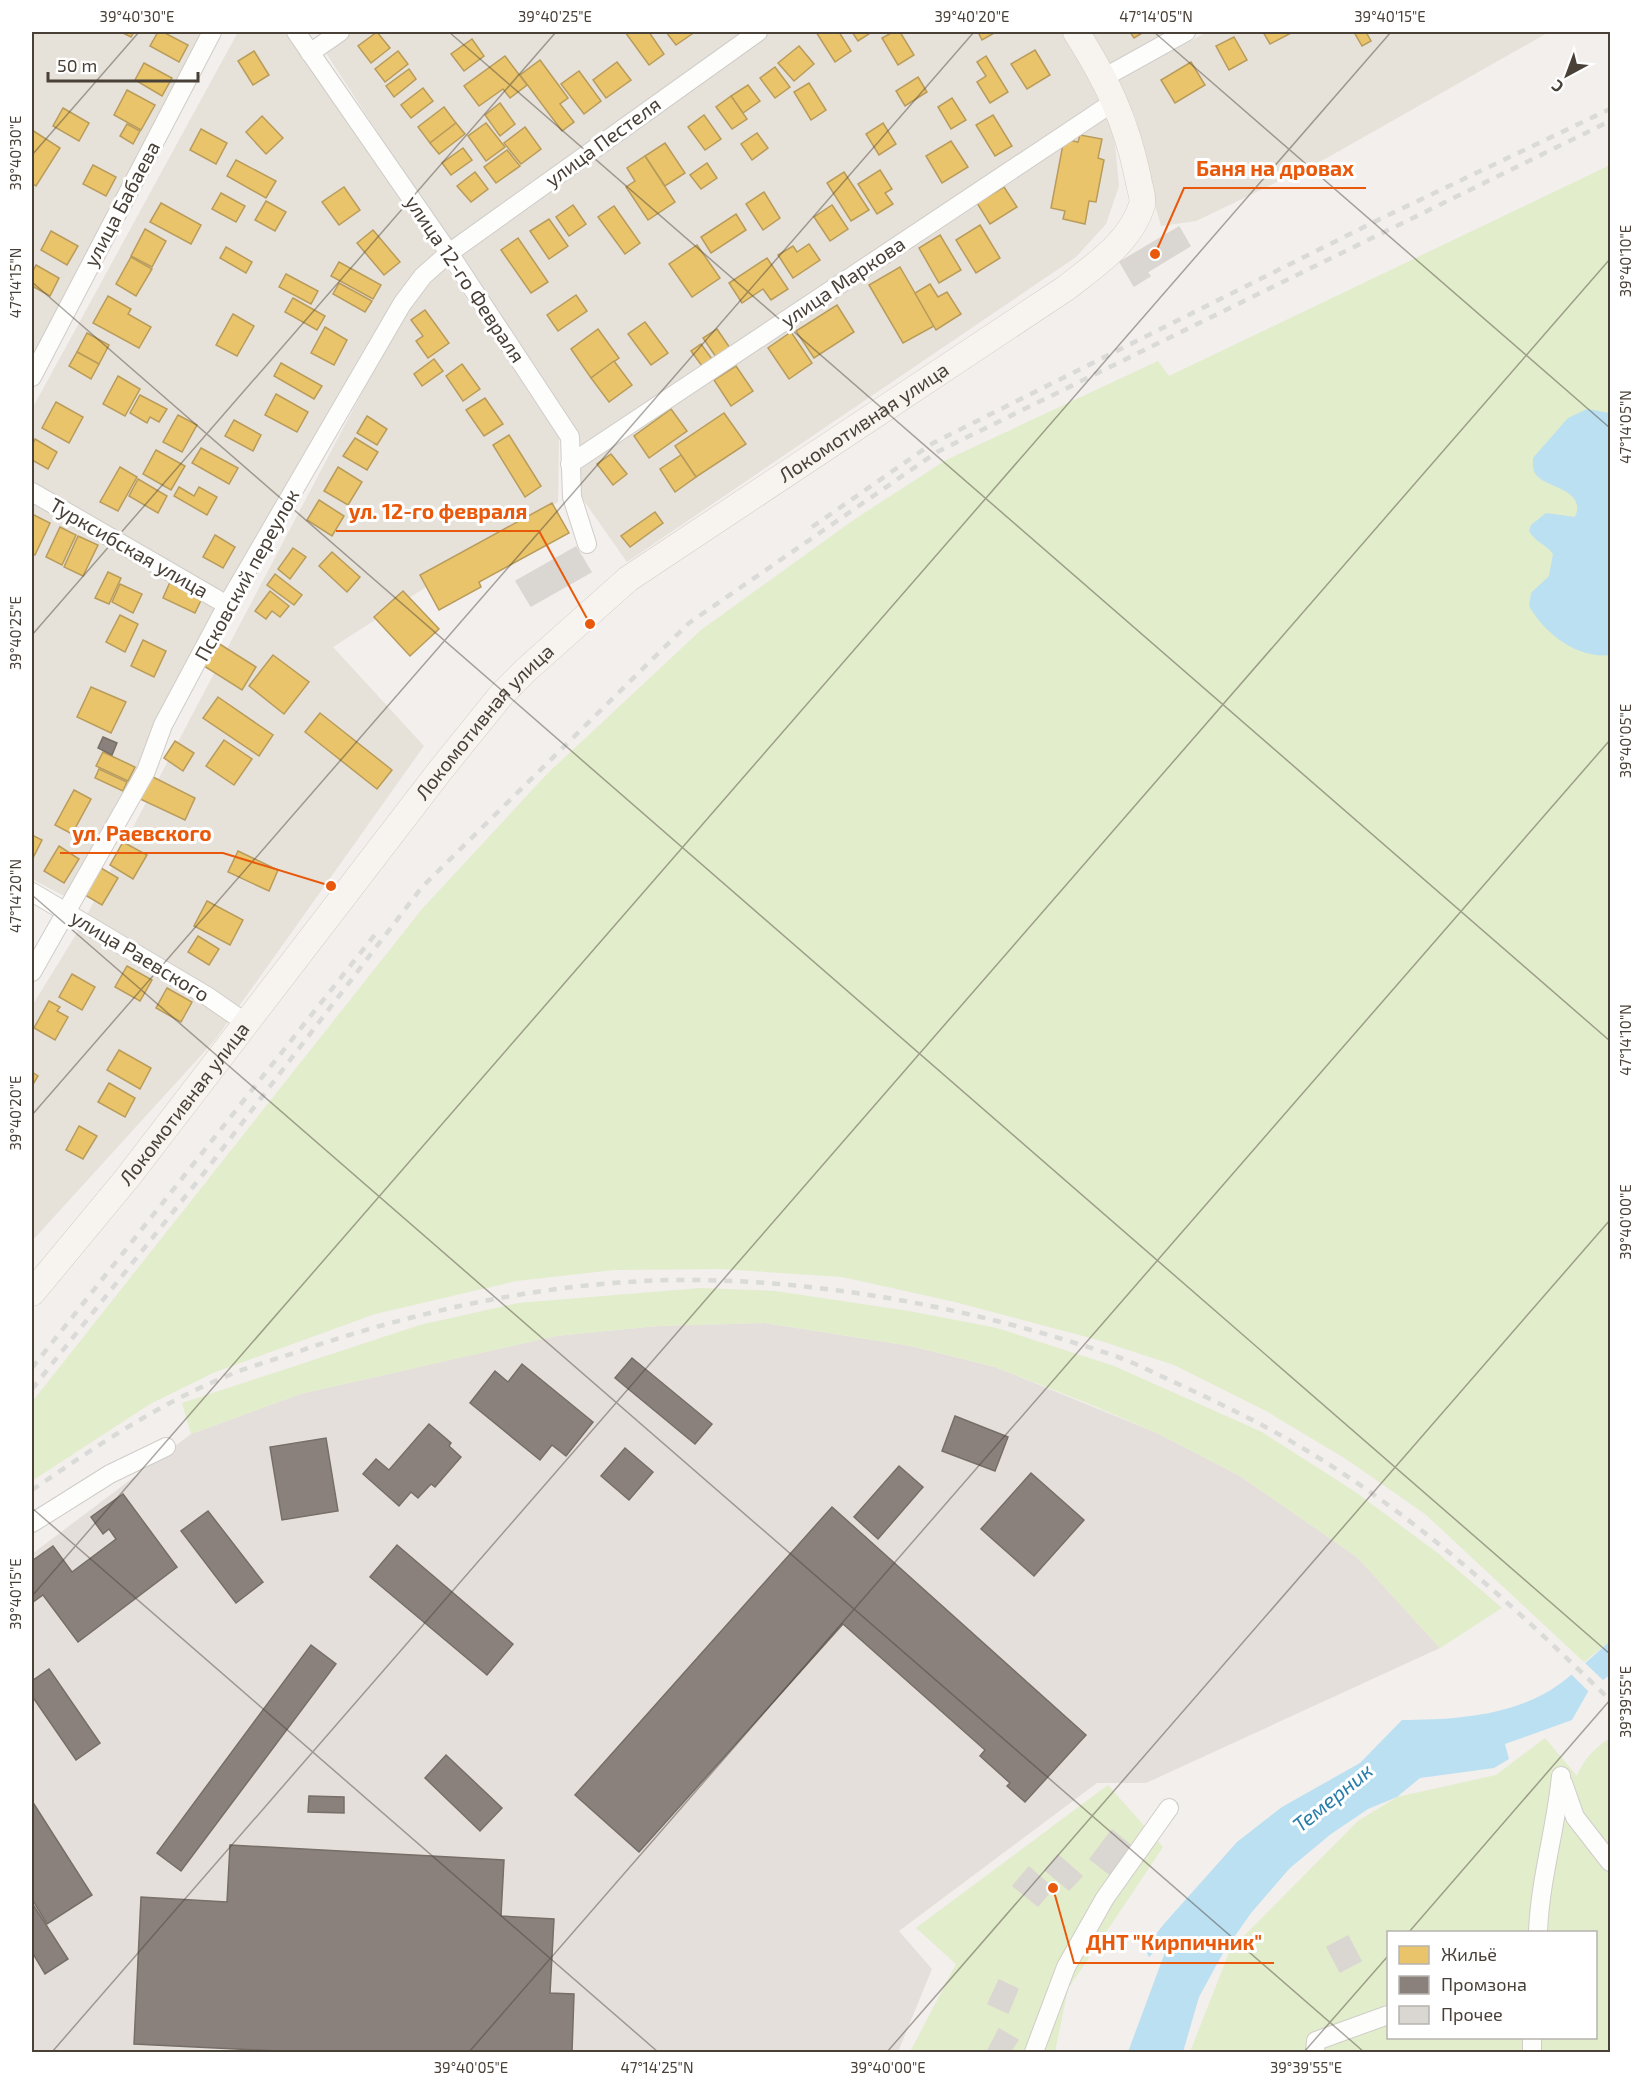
<svg xmlns="http://www.w3.org/2000/svg" width="1642" height="2084" font-family="'Exo 2',sans-serif">
<style>
.residential{fill:#e6e1d9}
.industrial{fill:#e5dfdb}
.green{fill:#e2edcb;fill-rule:evenodd}
.water{fill:#bae0f2}
.pier{fill:#f2efec}
.homes{fill:#e9c46a;stroke:#b99c5b;stroke-width:1.5}
.industry{fill:#8a817c;stroke:#766e67;stroke-width:1.5}
.building{fill:#dad7d3;stroke:#dbd6d1;stroke-width:1.5}
.lines{fill:none;stroke-linecap:round;stroke-linejoin:round}
.street-casing{stroke:#d0cdc9;stroke-width:20}
.secondary-casing{stroke:#d2ccc2;stroke-width:27}
.street{stroke:#fdfdfc;stroke-width:18}
.secondary{stroke:#f7f4ef;stroke-width:26}
.rail{stroke:#dadad9;stroke-width:4.5;stroke-dasharray:8 8;stroke-linecap:butt}
.ticks{fill:none;stroke:#494037;stroke-width:1.5;stroke-opacity:0.45}
.labels{text-anchor:middle;stroke-width:6;stroke-linejoin:round;paint-order:stroke}
.street-label{font-size:20px;fill:#494037;stroke:#fff}
.water-label{font-size:21px;font-style:italic;fill:#277eab;stroke:#fff}
.leader{fill:none;stroke:#e8590c;stroke-width:2}
.callout-dot{fill:#e8590c;stroke:#fff;stroke-width:2}
.callout-label{font-size:21px;text-anchor:middle;font-weight:bold;fill:#e8590c;stroke:#fff;stroke-width:6;stroke-linejoin:round;paint-order:stroke}
.neatline{fill:none;stroke:#494037;stroke-width:2}
.ticks-label{font-size:15px;text-anchor:middle;fill:#494037}
</style>
<rect width="100%" height="100%" fill="#f2efec"/>
<g class="residential">
<polygon points="32,32 218,32 32,380"/>
<polygon points="238,32 290,32 436,251 395,298 230,596 32,487 32,409"/>
<polygon points="350,32 743,32 451,245 324,50"/>
<polygon points="765,32 1062,32 1105,101 579,451 456,255"/>
<polygon points="1085,32 1172,32 1107,65"/>
<polygon points="1207,32 1549,32 1325,159 1196,221 1161,226 1149,184 1136,119 1118,81"/>
<polygon points="1107,114 1115,144 1119,186 1106,224 1076,257 627,562 579,494 579,465"/>
<polygon points="446,268 559,438 558,502 333,647 424,746 215,1040 32,1241 32,1006 80,928 407,307 426,283"/>
<polygon points="32,501 224,606 68,898 32,879"/>
</g>
<polygon class="industrial" points="765,1323 911,1346 995,1367 1157,1433 1240,1476 1357,1557 1440,1648 1146,1783 1097,1783 899,1931 932,1969 898,2052 32,2052 32,1554 191,1434 300,1394 555,1336 657,1326"/>
<g class="green">
<polygon points="1610,165 1610,1641 1584,1662 1425,1514 1346,1459 1266,1411 1174,1365 1098,1340 955,1302 842,1277 721,1269 614,1270 516,1281 375,1314 213,1373 150,1404 32,1481 32,1402 422,909 547,774 701,630 855,519 946,460 1158,361 1169,376"/>
<polygon points="701,1288 775,1291 909,1311 997,1328 1114,1366 1262,1432 1354,1491 1439,1554 1502,1608 1440,1648 1357,1557 1240,1476 1157,1433 1087,1403 995,1367 911,1346 765,1323 657,1326 556,1336 300,1394 191,1434 182,1403 420,1325 518,1303"/>
<path d="M1545 1738 1577 1776C1584 1758 1595 1748 1610 1738V2052H1190L1230 1950 1358 1821 1397 1797 1496 1775ZM1388 1932H1596V2038H1388Z"/>
<polygon points="1108,1785 1163,1847 1068,1989 1055,2052 910,2052 956,1964 916,1928"/>
</g>
<g class="water">
<path d="M1587 409 1610 413V655C1578 659 1545 634 1529 606L1531 593 1549 576 1553 554C1546 544 1535 542 1529 531L1531 525 1546 513 1575 517C1587 490 1548 488 1537 476 1532 470 1533 464 1533 458L1568 418Z"/>
<path d="M1610 1641V1675L1589 1690 1572 1720 1505 1744 1509 1759 1494 1768 1420 1778 1397 1797 1368 1809 1331 1834 1290 1868 1251 1913 1223 1953 1199 1997 1183 2052H1128L1167 1947 1163 1943 1149 1957 1145 1949 1163 1925 1237 1842 1282 1807 1360 1763 1402 1720C1455 1720 1517 1716 1561 1683 1578 1670 1594 1655 1610 1641Z"/>
</g>
<polygon class="pier" points="1583,1661 1605,1682 1590,1693 1569,1672"/>
<g class="homes">
<polygon points="121,32 134,32 131,37"/>
<polygon points="158,32 163,32 188,45 179,62 150,46"/>
<polygon points="377,32 390,48 371,63 358,46"/>
<polygon points="625,32 649,32 664,54 649,65"/>
<polygon points="666,32 690,32 692,34 676,45"/>
<polygon points="816,32 839,32 851,51 835,62"/>
<polygon points="852,32 872,32 858,41"/>
<polygon points="893,32 900,32 914,55 898,65 882,38"/>
<polygon points="978,32 996,32 982,40"/>
<polygon points="1130,32 1144,32 1134,38"/>
<polygon points="1263,32 1293,32 1270,44"/>
<polygon points="1354,32 1366,32 1371,41 1362,46"/>
<polygon points="1234,37 1247,60 1229,70 1216,46"/>
<polygon points="472,39 484,56 464,71 451,54"/>
<polygon points="799,46 814,64 794,81 778,63"/>
<polygon points="1035,50 1050,75 1027,89 1011,64"/>
<polygon points="254,51 269,75 253,85 238,61"/>
<polygon points="398,51 408,64 385,82 375,69"/>
<polygon points="505,56 527,85 510,98 503,89 479,106 464,86"/>
<polygon points="986,56 1008,92 990,103 977,82 986,76 977,62"/>
<polygon points="540,60 568,98 560,104 574,122 562,131 520,75"/>
<polygon points="617,62 631,80 606,98 593,80"/>
<polygon points="1191,62 1205,85 1175,103 1161,80"/>
<polygon points="144,63 172,78 162,96 135,80"/>
<polygon points="775,67 790,87 775,98 760,78"/>
<polygon points="409,69 416,79 394,97 386,86"/>
<polygon points="579,71 601,101 584,114 561,84"/>
<polygon points="918,77 927,92 905,106 896,91"/>
<polygon points="809,83 826,110 811,120 794,92"/>
<polygon points="748,85 760,101 743,113 731,96"/>
<polygon points="423,88 433,101 411,118 401,105"/>
<polygon points="127,90 155,105 141,130 114,115"/>
<polygon points="731,96 747,119 732,129 716,107"/>
<polygon points="952,98 966,120 951,129 938,107"/>
<polygon points="500,103 515,124 500,136 485,115"/>
<polygon points="444,107 456,123 430,143 418,127"/>
<polygon points="63,108 89,123 79,141 53,126"/>
<polygon points="704,115 721,139 705,150 688,127"/>
<polygon points="993,115 1012,146 995,156 976,125"/>
<polygon points="262,116 283,138 266,154 246,132"/>
<polygon points="456,123 465,134 439,154 430,143"/>
<polygon points="486,123 505,147 486,161 468,136"/>
<polygon points="883,123 896,144 879,155 866,134"/>
<polygon points="127,124 140,131 133,144 120,136"/>
<polygon points="525,127 541,149 521,164 504,143"/>
<polygon points="201,129 227,143 216,164 190,150"/>
<polygon points="32,130 60,148 36,186 32,183"/>
<polygon points="757,133 768,148 752,160 741,144"/>
<polygon points="1080,135 1102,139 1098,158 1104,160 1096,202 1089,201 1085,224 1063,219 1065,211 1051,208 1064,139 1078,142"/>
<polygon points="951,141 968,167 942,183 926,156"/>
<polygon points="665,143 685,173 665,186 645,156"/>
<polygon points="463,148 472,160 451,175 442,163"/>
<polygon points="507,150 520,166 496,183 484,167"/>
<polygon points="645,156 675,202 648,220 626,187 635,181 627,168"/>
<polygon points="236,160 276,181 266,198 227,176"/>
<polygon points="707,163 717,178 701,189 690,175"/>
<polygon points="93,165 116,177 106,196 83,184"/>
<polygon points="880,170 892,189 885,193 893,204 877,214 858,184"/>
<polygon points="475,172 488,189 471,202 457,186"/>
<polygon points="844,172 869,210 851,221 827,183"/>
<polygon points="344,187 360,210 339,225 322,202"/>
<polygon points="1004,187 1017,207 990,224 977,203"/>
<polygon points="764,192 780,218 763,230 746,204"/>
<polygon points="221,193 245,206 236,222 212,209"/>
<polygon points="266,201 286,212 275,231 255,220"/>
<polygon points="161,203 201,225 191,244 150,222"/>
<polygon points="573,205 586,224 569,236 556,217"/>
<polygon points="832,205 848,229 830,241 814,217"/>
<polygon points="614,206 640,243 625,254 598,217"/>
<polygon points="736,214 746,230 711,253 701,237"/>
<polygon points="549,219 568,246 549,259 530,231"/>
<polygon points="980,225 1000,258 976,273 956,240"/>
<polygon points="145,229 166,241 152,267 131,256"/>
<polygon points="373,230 400,262 384,275 357,243"/>
<polygon points="51,231 78,246 67,265 41,250"/>
<polygon points="940,235 961,270 939,283 919,248"/>
<polygon points="518,238 548,282 531,293 501,250"/>
<polygon points="809,244 820,260 793,278 778,255 793,246 797,252"/>
<polygon points="697,245 720,278 692,297 669,264"/>
<polygon points="226,247 252,262 246,273 220,258"/>
<polygon points="131,257 152,269 136,296 116,284"/>
<polygon points="767,258 788,289 771,300 763,289 742,303 729,283"/>
<polygon points="339,262 381,285 373,299 331,276"/>
<polygon points="36,265 59,278 50,296 32,286 32,273"/>
<polygon points="900,267 934,326 903,343 869,285"/>
<polygon points="286,274 318,291 311,304 279,287"/>
<polygon points="339,283 372,301 365,312 333,294"/>
<polygon points="930,284 938,297 947,292 961,314 936,330 915,293"/>
<polygon points="576,295 587,311 558,331 547,315"/>
<polygon points="108,296 131,309 128,314 151,327 139,348 93,323"/>
<polygon points="293,298 325,316 317,330 285,312"/>
<polygon points="837,305 854,332 814,358 796,331"/>
<polygon points="425,310 449,343 428,358 416,341 423,336 411,320"/>
<polygon points="233,314 254,326 237,356 216,345"/>
<polygon points="645,322 668,353 651,365 628,334"/>
<polygon points="325,327 347,340 334,365 311,353"/>
<polygon points="598,329 619,358 591,378 571,349"/>
<polygon points="717,329 730,348 716,357 703,338"/>
<polygon points="791,332 812,363 789,379 768,348"/>
<polygon points="87,333 109,345 99,364 77,352"/>
<polygon points="701,344 712,359 702,366 691,351"/>
<polygon points="77,352 99,364 91,379 69,366"/>
<polygon points="434,359 443,371 422,386 414,374"/>
<polygon points="614,361 632,385 609,402 591,378"/>
<polygon points="281,363 322,386 314,399 274,376"/>
<polygon points="462,364 480,389 463,401 446,376"/>
<polygon points="736,366 753,391 731,406 714,380"/>
<polygon points="118,376 140,389 125,416 103,404"/>
<polygon points="276,394 308,412 297,432 265,415"/>
<polygon points="140,395 167,409 159,422 150,417 147,423 130,413"/>
<polygon points="485,398 503,424 484,436 466,410"/>
<polygon points="56,402 83,417 69,443 42,428"/>
<polygon points="671,409 687,431 649,458 634,436"/>
<polygon points="724,413 746,444 696,477 675,446"/>
<polygon points="178,415 197,425 182,452 163,442"/>
<polygon points="367,416 387,429 377,445 357,433"/>
<polygon points="234,420 261,435 253,451 225,436"/>
<polygon points="509,435 541,486 525,497 493,445"/>
<polygon points="355,438 378,452 367,470 343,456"/>
<polygon points="35,439 57,452 48,469 32,460 32,446"/>
<polygon points="201,448 238,468 229,484 192,463"/>
<polygon points="156,450 185,466 171,490 143,474"/>
<polygon points="611,454 627,474 613,485 597,464"/>
<polygon points="681,455 696,477 675,492 660,469"/>
<polygon points="120,467 137,477 118,511 100,502"/>
<polygon points="338,467 362,482 348,505 324,491"/>
<polygon points="138,479 167,496 158,513 129,496"/>
<polygon points="179,487 194,496 199,487 217,497 207,515 174,496"/>
<polygon points="319,500 344,516 332,536 307,520"/>
<polygon points="552,503 569,533 479,582 481,587 439,610 420,575"/>
<polygon points="655,512 663,523 630,547 621,536"/>
<polygon points="32,514 50,523 35,555 32,553"/>
<polygon points="60,527 76,535 62,565 46,557"/>
<polygon points="215,535 235,547 223,568 203,557"/>
<polygon points="78,536 98,545 83,576 64,567"/>
<polygon points="293,548 306,557 290,579 278,569"/>
<polygon points="332,552 360,577 347,592 319,566"/>
<polygon points="108,572 121,578 109,604 95,598"/>
<polygon points="275,574 302,595 294,605 267,585"/>
<polygon points="170,582 202,598 195,613 163,598"/>
<polygon points="120,584 142,594 133,613 112,602"/>
<polygon points="270,591 289,606 280,617 272,611 266,619 255,611"/>
<polygon points="403,591 439,629 410,656 374,617"/>
<polygon points="120,615 138,624 125,652 106,642"/>
<polygon points="143,640 166,651 154,677 131,666"/>
<polygon points="218,643 256,667 242,690 204,666"/>
<polygon points="273,655 309,682 284,714 249,686"/>
<polygon points="91,687 126,702 111,733 77,717"/>
<polygon points="218,697 273,735 259,756 203,718"/>
<polygon points="320,713 392,770 377,789 305,732"/>
<polygon points="224,740 252,759 234,785 206,766"/>
<polygon points="175,741 194,753 183,771 164,758"/>
<polygon points="103,752 135,767 128,781 96,766"/>
<polygon points="99,769 127,782 123,791 95,778"/>
<polygon points="151,776 195,798 185,820 140,799"/>
<polygon points="74,790 91,799 72,834 55,825"/>
<polygon points="32,835 42,840 32,860"/>
<polygon points="123,842 147,855 133,879 110,865"/>
<polygon points="59,846 79,859 64,883 44,871"/>
<polygon points="238,851 278,870 269,891 228,872"/>
<polygon points="101,868 118,878 102,905 85,895"/>
<polygon points="207,901 243,920 230,945 194,926"/>
<polygon points="198,936 219,949 209,965 188,952"/>
<polygon points="127,966 152,980 140,1001 115,987"/>
<polygon points="72,974 95,987 82,1010 59,997"/>
<polygon points="167,988 192,1002 181,1022 156,1008"/>
<polygon points="49,1001 60,1007 57,1011 68,1017 55,1040 34,1028"/>
<polygon points="119,1050 151,1068 140,1089 107,1070"/>
<polygon points="32,1072 38,1076 32,1086"/>
<polygon points="109,1083 135,1098 125,1117 98,1102"/>
<polygon points="79,1126 97,1136 83,1159 66,1150"/>
</g>
<g class="industry">
<polygon points="103,737 117,743 112,755 98,748"/>
<polygon points="632,1358 712,1424 695,1444 615,1378"/>
<polygon points="522,1364 593,1422 566,1456 552,1445 540,1460 470,1403 495,1371 508,1382"/>
<polygon points="955,1416 1008,1437 995,1471 942,1451"/>
<polygon points="429,1424 451,1443 449,1446 461,1457 435,1487 431,1484 418,1498 411,1492 399,1506 363,1474 376,1459 389,1470"/>
<polygon points="326,1438 338,1511 282,1520 270,1447"/>
<polygon points="625,1448 653,1472 629,1500 601,1476"/>
<polygon points="899,1466 923,1487 878,1539 854,1517"/>
<polygon points="1031,1473 1084,1520 1034,1576 981,1529"/>
<polygon points="123,1494 177,1567 78,1642 43,1595 33,1602 32,1599 32,1561 53,1546 72,1572 116,1539 109,1529 103,1534 91,1517"/>
<polygon points="832,1507 1086,1735 1025,1802 1007,1786 1010,1783 980,1756 985,1750 843,1624 639,1852 575,1795"/>
<polygon points="208,1511 263,1582 236,1603 181,1531"/>
<polygon points="397,1545 513,1644 487,1675 370,1577"/>
<polygon points="311,1645 336,1664 181,1871 157,1853"/>
<polygon points="49,1669 100,1743 76,1760 32,1696 32,1681"/>
<polygon points="446,1755 502,1808 480,1831 425,1778"/>
<polygon points="309,1796 344,1797 344,1813 308,1812"/>
<polygon points="32,1801 92,1895 47,1924 32,1899"/>
<polygon points="230,1845 504,1860 501,1916 554,1919 550,1993 574,1994 572,2052 300,2052 134,2044 141,1897 227,1902"/>
<polygon points="32,1903 68,1959 45,1974 32,1952"/>
</g>
<g class="building">
<polygon points="1179,227 1190,246 1147,272 1150,276 1134,286 1120,262"/>
<polygon points="576,547 591,572 531,606 516,581"/>
<polygon points="1112,1830 1134,1848 1112,1876 1090,1859"/>
<polygon points="1058,1855 1082,1876 1069,1890 1045,1870"/>
<polygon points="1029,1867 1053,1888 1038,1906 1013,1886"/>
<polygon points="1348,1936 1361,1961 1340,1972 1327,1947"/>
<polygon points="999,1980 1018,1989 1008,2013 988,2004"/>
<polygon points="999,2029 1018,2040 1010,2052 988,2050"/>
</g>
<g class="lines">
<g class="street-casing">
<g id="street">
<polyline points="296,32 449,253 570,437 572,497 587,544"/>
<polyline points="310,53 340,32"/>
<polyline points="1105,77 1186,32"/>
<polyline points="32,377 212,32"/>
<polyline points="570,464 1115,101"/>
<polyline points="32,492 227,605"/>
<polyline points="32,892 207,996 246,1023"/>
<polyline points="32,972 146,771 163,725 227,605 402,304 423,276 449,253 758,32"/>
<polyline points="32,1523 110,1474 166,1447"/>
<polyline points="1563,1783 1575,1817 1610,1862"/>
<path d="M1538 1932C1540 1879 1556 1829 1561 1776"/>
<polyline points="1034,2052 1066,1967 1105,1898 1169,1808"/>
<polyline points="1315,2052 1316,2041 1388,2015"/>
<polyline points="1532,2052 1532,2038"/>
</g>
</g>
<g class="secondary-casing">
<g id="secondary">
<path id="s1" d="M32 1293 128 1177 439 772 502 694 526 670 628 579 1066 288C1095 265 1130 243 1142 205 1144 198 1139 186 1138 178 1126 120 1107 81 1076 32"/>
</g>
</g>
<use href="#street" class="street"/>
<use href="#secondary" class="secondary"/>
<g class="rail">
<polyline points="812,527 933,443 1380,219 1610,109"/>
<polyline points="32,1368 377,932"/>
<polyline points="32,1389 204,1173 422,887 689,623 937,452 1610,121"/>
<path d="M32 1490C91 1450 153 1407 220 1379 244 1368 270 1361 294 1353 416 1311 542 1283 671 1280 819 1278 979 1309 1118 1357 1137 1364 1156 1374 1174 1382 1217 1402 1259 1422 1299 1446 1416 1515 1514 1606 1610 1700"/>
</g>
</g>
<path class="ticks" d="M449 32 1610 1041M1154 32 1610 428M32 155 139 32M32 282 1610 1654M32 635 556 32M32 895 1364 2052M32 1115 974 32M32 1508 658 2052M32 1596 1391 32M1409 1932 1610 1700M52 2052 1610 259M469 2052 1610 740M887 2052 1610 1220M1304 2052 1388 1956"/>
<g class="labels">
<g class="street-label">
<text transform="translate(603 142) rotate(-36)" y="7">улица Пестеля</text>
<text transform="translate(122 204) rotate(-62)" y="7">улица Бабаева</text>
<text transform="translate(465 279) rotate(56)" y="7">улица 12-го Февраля</text>
<text transform="translate(843 282) rotate(-34)" y="7">улица Маркова</text>
<text dy="7" stroke="none"><textPath href="#s1" startOffset="1215">Локомотивная улица</textPath></text>
<text transform="translate(129 548) rotate(30)" y="7">Турксибская улица</text>
<text transform="translate(247 575) rotate(-61)" y="7">Псковский переулок</text>
<text dy="7" stroke="none"><textPath href="#s1" startOffset="729">Локомотивная улица</textPath></text>
<text transform="translate(140 956) rotate(31)" y="7">улица Раевского</text>
<text dy="7" stroke="none"><textPath href="#s1" startOffset="243">Локомотивная улица</textPath></text>
</g>
<g class="water-label">
<text transform="translate(1333 1798) rotate(-39)" y="7">Темерник</text>
</g>
</g>
<path class="leader" d="M1155 254L1184 188H1366M590 624L539 531H336M331 886L223 853H60M1053 1888L1074 1963H1274"/>
<g class="callout-dot">
<circle cx="1155" cy="254" r="6"/>
<circle cx="590" cy="624" r="6"/>
<circle cx="331" cy="886" r="6"/>
<circle cx="1053" cy="1888" r="6"/>
</g>
<g class="callout-label">
<text x="1275" y="176">Баня на дровах</text>
<text x="438" y="519">ул. 12-го февраля</text>
<text x="142" y="841">ул. Раевского</text>
<text x="1174" y="1950">ДНТ "Кирпичник"</text>
</g>
<rect width="1642" height="2084" fill="none" stroke="#ffffff" stroke-width="66"/>
<rect x="1387" y="1931" width="210" height="108" fill="#ffffff" stroke="#b6b3af" stroke-width="1.5"/>
<rect x="1399" y="1946" width="30" height="18" fill="#e9c46a" stroke="#b6b3af" stroke-width="1.5"/>
<text x="1441" y="1961" font-size="18" fill="#494037">Жильё</text>
<rect x="1399" y="1976" width="30" height="18" fill="#8a817c" stroke="#b6b3af" stroke-width="1.5"/>
<text x="1441" y="1991" font-size="18" fill="#494037">Промзона</text>
<rect x="1399" y="2006" width="30" height="18" fill="#dad7d3" stroke="#b6b3af" stroke-width="1.5"/>
<text x="1441" y="2021" font-size="18" fill="#494037">Прочее</text>
<g transform="translate(1567 75) rotate(221)" stroke="#ffffff" stroke-width="4.5" paint-order="stroke">
<path d="M0-4.5L10 22L0 15L-10 22Z" fill="#494037"/>
<text y="-9" font-size="16" font-weight="bold" text-anchor="middle" fill="#494037">С</text>
</g>
<path d="M48 72v9h150v-9" fill="none" stroke="#494037" stroke-width="3"/>
<text x="57" y="72" font-size="18" fill="#494037" stroke="#ffffff" stroke-width="4.5" paint-order="stroke">50 m</text>
<rect x="33" y="33" width="1576" height="2018" class="neatline"/>
<g class="ticks-label">
<text x="137" y="22">39°40'30"E</text>
<text x="555" y="22">39°40'25"E</text>
<text x="972" y="22">39°40'20"E</text>
<text x="1156" y="22">47°14'05"N</text>
<text x="1390" y="22">39°40'15"E</text>
<text transform="translate(16 153) rotate(-90)" y="5">39°40'30"E</text>
<text transform="translate(1626 261) rotate(-90)" y="5">39°40'10"E</text>
<text transform="translate(16 283) rotate(-90)" y="5">47°14'15"N</text>
<text transform="translate(1626 427) rotate(-90)" y="5">47°14'05"N</text>
<text transform="translate(16 633) rotate(-90)" y="5">39°40'25"E</text>
<text transform="translate(1626 741) rotate(-90)" y="5">39°40'05"E</text>
<text transform="translate(16 896) rotate(-90)" y="5">47°14'20"N</text>
<text transform="translate(1626 1040) rotate(-90)" y="5">47°14'10"N</text>
<text transform="translate(16 1113) rotate(-90)" y="5">39°40'20"E</text>
<text transform="translate(1626 1222) rotate(-90)" y="5">39°40'00"E</text>
<text transform="translate(16 1594) rotate(-90)" y="5">39°40'15"E</text>
<text transform="translate(1626 1702) rotate(-90)" y="5">39°39'55"E</text>
<text x="471" y="2073">39°40'05"E</text>
<text x="657" y="2073">47°14'25"N</text>
<text x="888" y="2073">39°40'00"E</text>
<text x="1306" y="2073">39°39'55"E</text>
</g>
</svg>
